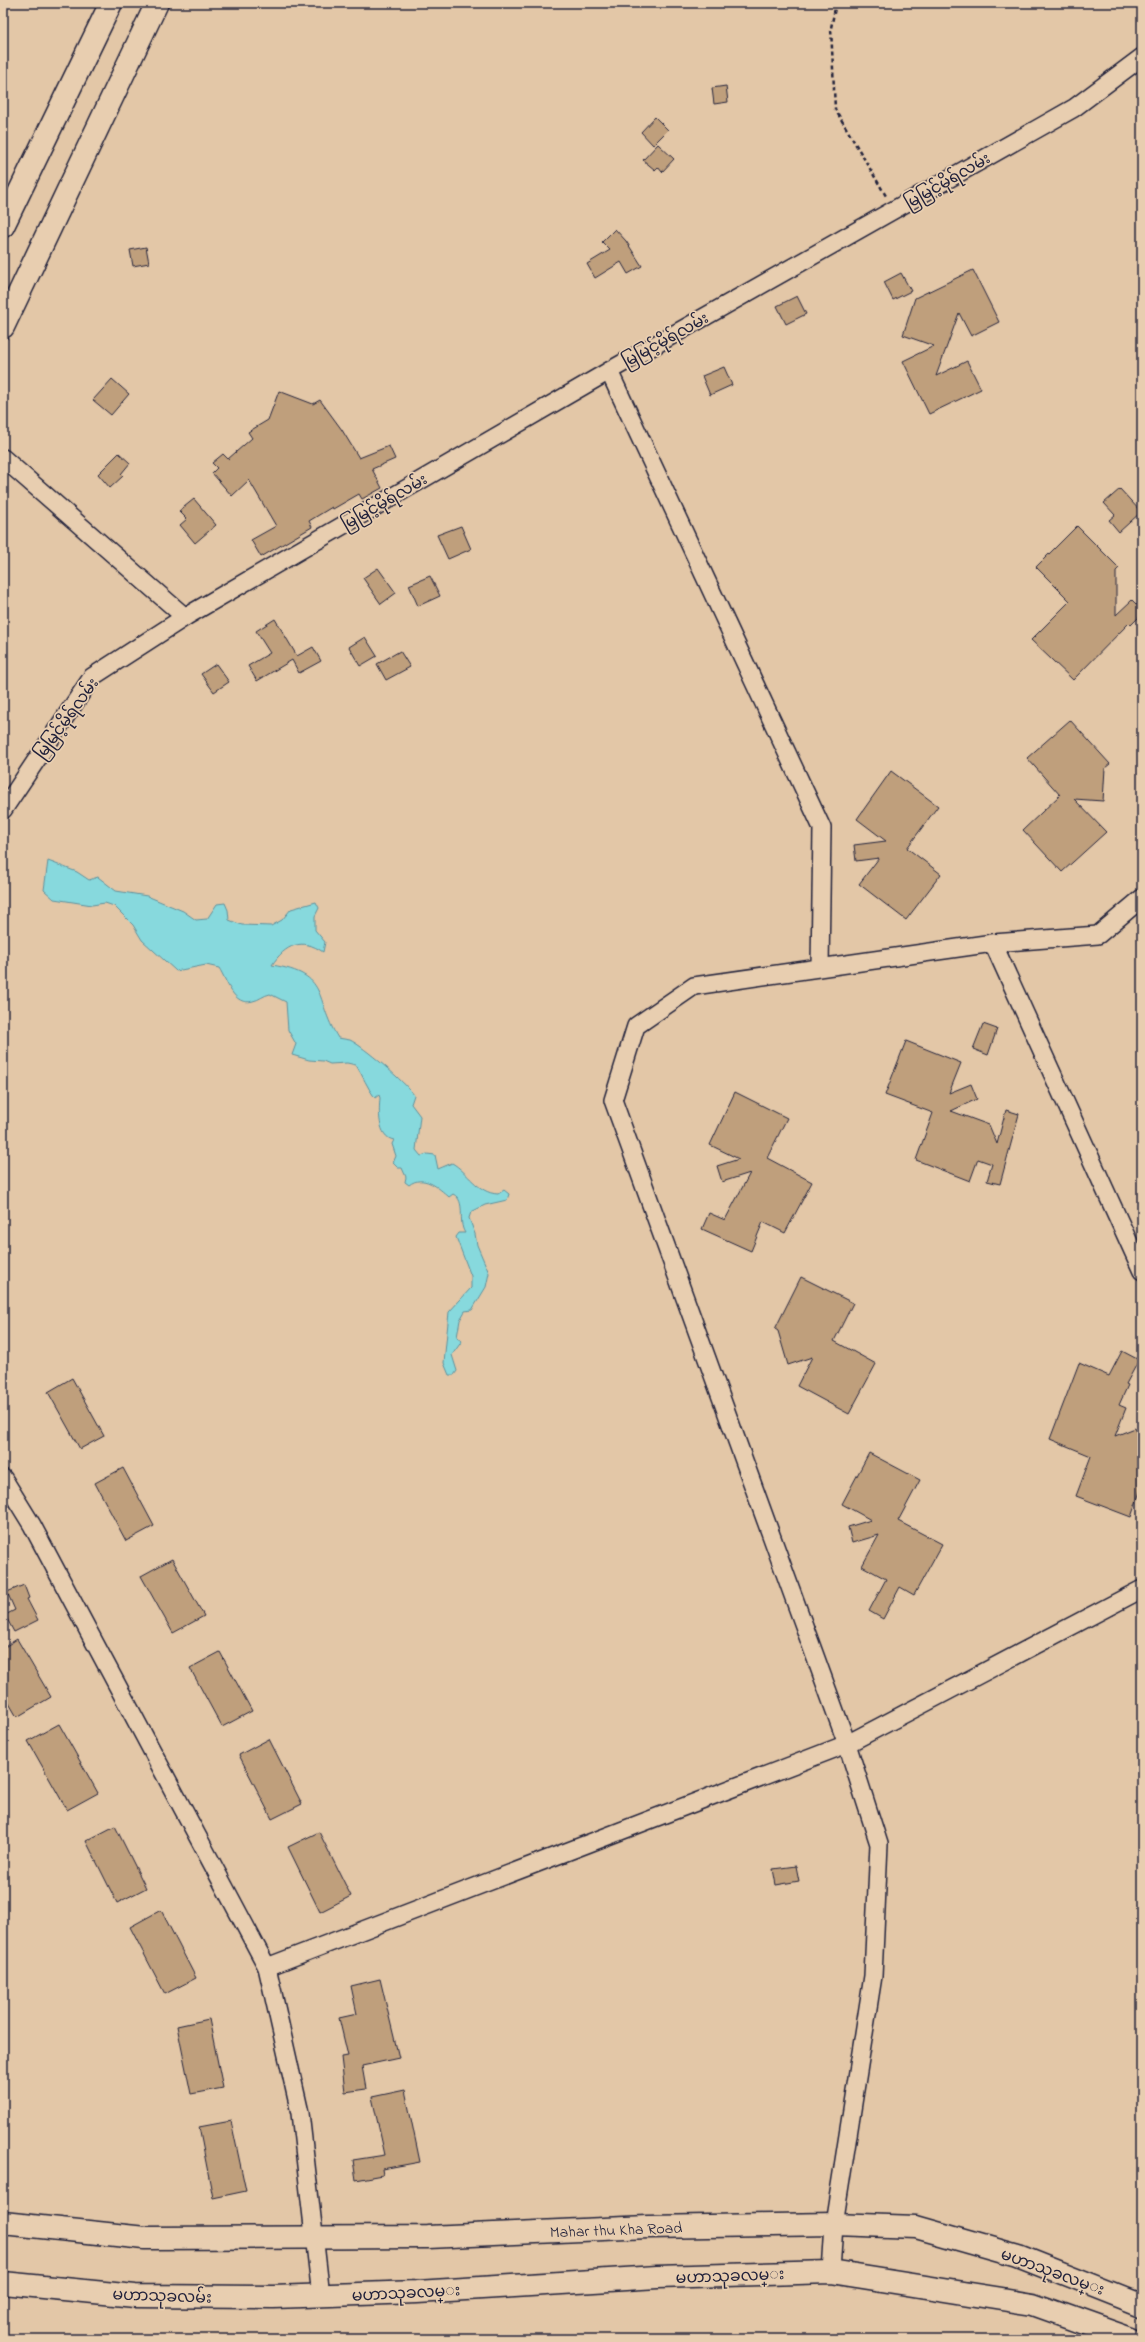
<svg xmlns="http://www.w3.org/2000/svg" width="1145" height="2342" font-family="'Indie Flower','Noto Sans Myanmar',sans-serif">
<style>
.water{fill:#87d9dd;stroke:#5f909c}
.building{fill:#bf9f7c;stroke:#22223b}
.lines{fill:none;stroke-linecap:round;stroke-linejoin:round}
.minor-casing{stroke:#22223b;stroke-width:20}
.major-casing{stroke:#22223b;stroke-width:25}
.path{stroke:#22223b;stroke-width:2.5;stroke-dasharray:4 3;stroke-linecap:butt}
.minor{stroke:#e8ceb0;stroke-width:17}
.major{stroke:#e8ceb0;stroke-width:22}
.labels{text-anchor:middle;stroke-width:3.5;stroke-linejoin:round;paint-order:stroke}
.street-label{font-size:16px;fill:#22223b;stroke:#e8ceb0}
</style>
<rect width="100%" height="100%" fill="#e3c7a7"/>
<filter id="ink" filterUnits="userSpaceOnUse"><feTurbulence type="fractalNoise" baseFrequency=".025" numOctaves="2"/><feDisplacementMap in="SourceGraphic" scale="8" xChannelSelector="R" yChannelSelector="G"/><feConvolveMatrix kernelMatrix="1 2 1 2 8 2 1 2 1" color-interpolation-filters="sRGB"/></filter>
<g filter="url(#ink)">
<path class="water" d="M48 861 77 872 89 880 98 877 116 891 147 896 183 911 196 920 207 919 217 904 225 903 228 910 229 920 242 925 271 926 282 920 291 909 316 902 319 908 315 916V930L325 942 323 952C302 937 285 945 272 965 331 975 313 997 338 1038 342 1039 346 1039 350 1040 363 1046 406 1083 414 1095L411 1104 420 1116 416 1150 421 1156 427 1154 435 1155 438 1169 452 1163C468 1172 477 1193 498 1194L504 1190 509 1194 507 1200 485 1205 471 1212 469 1218 475 1234 477 1245 489 1273 486 1287 472 1310 465 1311 460 1320 457 1337 462 1341 452 1355 457 1371 454 1375H449L444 1363 449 1312 471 1288V1276L456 1237 459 1233H465C457 1221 467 1201 453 1194L449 1197C438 1187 423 1174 409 1185L405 1182 406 1177 402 1168H398L393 1163 396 1156 392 1144 394 1140C377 1137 379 1110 380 1098L379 1095 375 1098C367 1087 363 1076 356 1065L347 1063 330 1064 323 1061 309 1060 292 1055 296 1044 288 1030 286 1002 270 994C264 995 259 1000 253 1001 233 1007 227 980 219 968L206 965 176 971 142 940 133 925 114 906 105 903 92 905 54 899 44 890Z"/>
<g class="building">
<polygon points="726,86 728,102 714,104 712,88"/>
<polygon points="655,117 668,130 653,145 641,132"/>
<polygon points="658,144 674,159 662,172 658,167 655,170 643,160"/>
<polygon points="615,229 626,241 642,266 628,274 621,262 595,278 587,264 610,250 602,242"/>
<polygon points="146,247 149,263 133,266 130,250"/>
<polygon points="973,270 999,322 971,336 959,313 936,376 967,361 981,389 929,414 903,361 934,346 903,335 915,298"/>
<polygon points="901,273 911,291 893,300 884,282"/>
<polygon points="797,296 806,314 786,324 777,306"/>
<polygon points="724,367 732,385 710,395 702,376"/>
<polygon points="112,379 129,394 111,415 93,400"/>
<polygon points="279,391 313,404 320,400 342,430 359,458 389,446 395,459 372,469 382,488 362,499 359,494 333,509 332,507 309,521 312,527 261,557 251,540 276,526 249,480 232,496 212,473 217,468 212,463 223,454 228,459 252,438 248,432 268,420"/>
<polygon points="119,453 130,463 121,474 123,476 110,488 98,474"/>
<polygon points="1120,489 1141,512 1119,532 1109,520 1115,515 1104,503"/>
<polygon points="194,499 216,525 195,543 180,525 187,519 179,511"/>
<polygon points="461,526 471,549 448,559 437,535"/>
<polygon points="1077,526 1119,568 1116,571 1116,615 1132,600 1142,610 1142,614 1131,625 1129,623 1073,680 1031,640 1070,601 1036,567"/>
<polygon points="378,568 396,593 381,604 363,578"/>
<polygon points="430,576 440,596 418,606 409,585"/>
<polygon points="275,619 297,656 313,647 321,661 299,673 292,660 257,681 248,666 270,653 256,631"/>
<polygon points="365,637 377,656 360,666 349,647"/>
<polygon points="400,651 410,667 386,680 377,664"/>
<polygon points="216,664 229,682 214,692 201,674"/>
<polygon points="1070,720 1110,764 1105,768 1103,801 1074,799 1106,832 1062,872 1023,830 1060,795 1027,758"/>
<polygon points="891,771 938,806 907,848 941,874 906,920 859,884 879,858 856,861 854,845 886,841 857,819"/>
<polygon points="983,1024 997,1029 988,1055 973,1049"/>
<polygon points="906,1041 961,1063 949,1093 971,1084 977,1099 951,1111 989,1125 997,1144 1006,1110 1019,1114 1000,1184 987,1181 992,1164 978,1159 970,1181 916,1160 933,1113 885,1095"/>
<polygon points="735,1092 787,1118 767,1158 812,1182 785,1233 763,1222 751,1251 702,1229 709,1213 725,1220 750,1173 722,1182 717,1166 739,1159 710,1145"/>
<polygon points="801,1277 853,1303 834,1341 876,1364 849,1414 797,1386 812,1357 788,1365 778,1331 775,1329"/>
<polygon points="1122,1351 1139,1360 1126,1384 1128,1385 1119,1405 1126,1408 1115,1436 1135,1428 1142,1444 1142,1486 1131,1517 1076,1496 1091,1456 1050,1439 1079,1363 1109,1376"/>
<polygon points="72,1378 104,1436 80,1449 48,1392"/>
<polygon points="869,1453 920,1480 898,1521 942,1544 914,1595 900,1587 883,1619 869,1611 886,1579 862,1566 879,1535 852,1543 848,1527 871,1520 842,1504"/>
<polygon points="123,1468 154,1526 126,1541 95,1483"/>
<polygon points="172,1559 204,1616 173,1633 141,1576"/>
<polygon points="24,1585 29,1598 27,1599 38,1620 14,1632 5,1615 15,1610 7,1592"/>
<polygon points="17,1639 51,1697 17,1717 3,1693 3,1648"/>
<polygon points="220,1652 252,1711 222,1727 190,1668"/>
<polygon points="59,1724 98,1793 67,1810 28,1741"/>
<polygon points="269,1739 302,1804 272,1819 239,1755"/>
<polygon points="115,1826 146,1888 117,1903 86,1841"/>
<polygon points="319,1832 351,1896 320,1912 288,1847"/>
<polygon points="796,1866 799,1881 776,1885 773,1869"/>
<polygon points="161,1910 196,1978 165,1994 130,1927"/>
<polygon points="380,1979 399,2058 362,2066 366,2089 345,2092 341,2057 348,2056 339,2018 357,2014 351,1986"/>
<polygon points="209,2019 223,2088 191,2094 177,2026"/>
<polygon points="405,2090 420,2162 382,2169 383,2175 356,2180 353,2160 385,2155 372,2097"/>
<polygon points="231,2121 246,2191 213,2198 199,2127"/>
</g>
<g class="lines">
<g class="minor-casing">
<g id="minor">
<polyline points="609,371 822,828 820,967"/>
<polyline points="3,458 185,617 92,677 3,810"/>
<polyline points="185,617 609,371 1074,108 1142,57"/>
<polyline points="993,943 1142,1271"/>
<polyline points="3,1478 32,1525 267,1967"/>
<polyline points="831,2272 834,2224 873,1976 879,1844 847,1744 613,1100 636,1026 694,986 993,943 1098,935 1142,898"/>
<polyline points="321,2296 300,2113 267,1967 847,1744 1142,1589"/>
</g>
</g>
<g class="major-casing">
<g id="major">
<polyline points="3,226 111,3"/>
<polyline points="3,327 157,3"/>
<polyline points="3,2223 145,2238 428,2237 648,2227 834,2224 916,2227 1018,2256 1142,2305"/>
<polyline points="3,2283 135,2296 273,2297 417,2292 657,2277 831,2272 1033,2304 1131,2339"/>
</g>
</g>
<polyline class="path" points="836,3 831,28 835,109 886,196"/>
<use href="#minor" class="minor"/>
<use href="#major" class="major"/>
</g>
</g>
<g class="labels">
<g class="street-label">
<text transform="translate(947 180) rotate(-30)" y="6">မြမြင့်မိုရ်လမ်း</text>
<text transform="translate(665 339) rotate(-29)" y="6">မြမြင့်မိုရ်လမ်း</text>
<text transform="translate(384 501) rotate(-30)" y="6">မြမြင့်မိုရ်လမ်း</text>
<text transform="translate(66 718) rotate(-54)" y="6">မြမြင့်မိုရ်လမ်း</text>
<text transform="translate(616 2229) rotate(-2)" y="6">Mahar thu Kha Road</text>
<text transform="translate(1053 2271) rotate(20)" y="6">မဟာသုခလမ္း</text>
<text transform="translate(730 2275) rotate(-2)" y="6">မဟာသုခလမ္း</text>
<text transform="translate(406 2292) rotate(-3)" y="6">မဟာသုခလမ္း</text>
<text transform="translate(162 2295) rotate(2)" y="6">မဟာသုခလမ်း</text>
</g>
</g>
<rect width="1145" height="2342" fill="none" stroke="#e8ceb0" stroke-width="16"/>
<rect x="8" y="8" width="1129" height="2326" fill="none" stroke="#22223b" stroke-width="1.5" filter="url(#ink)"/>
</svg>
